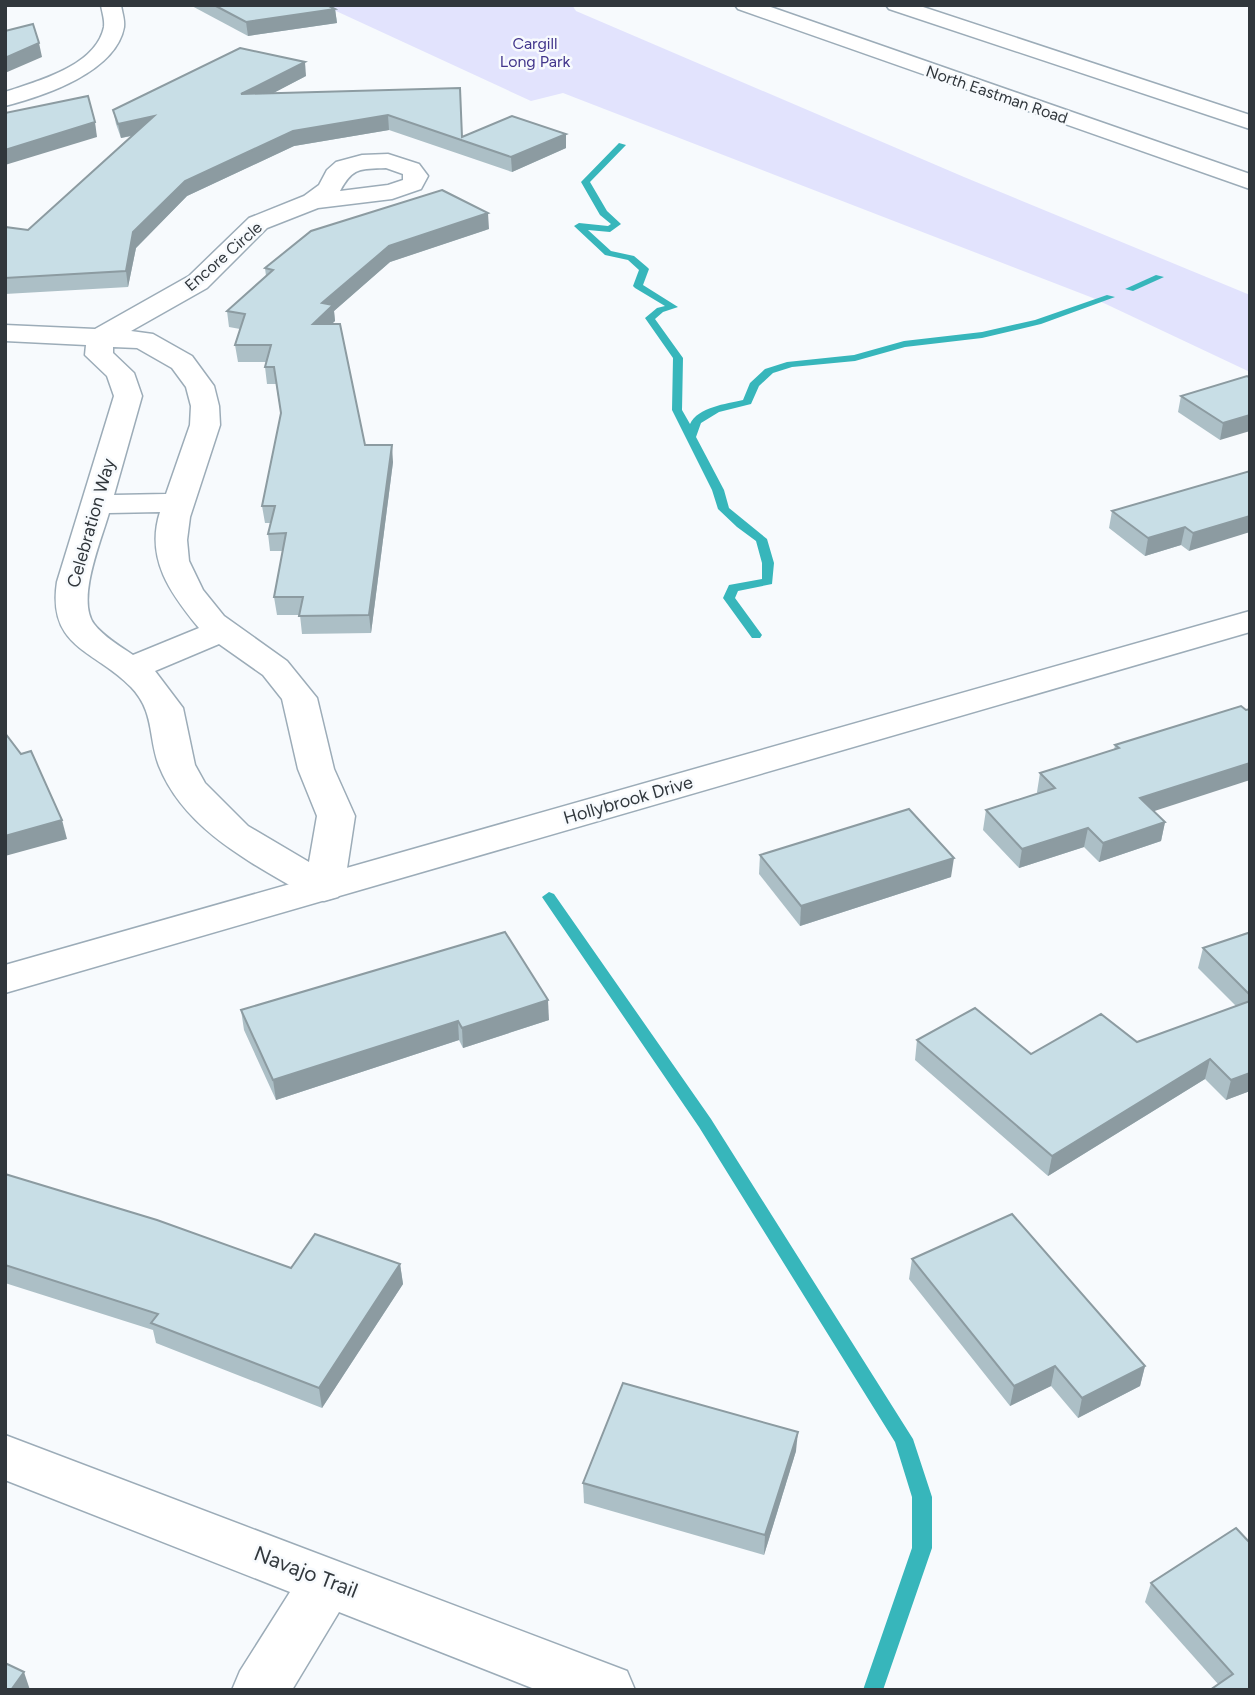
<svg xmlns="http://www.w3.org/2000/svg" width="1255" height="1695" font-family="Figtree,sans-serif">
<style>
.green{fill:#e2e3fd}
.lines{fill:none;stroke-linecap:round;stroke-linejoin:round}
.stream{fill:#37b6bb;fill-rule:evenodd}
.minor-casing{stroke:#9cacb8;stroke-width:3}
.secondary-casing{stroke:#9cacb8;stroke-width:3}
.primary-casing{stroke:#9cacb8;stroke-width:3}
.minor{fill:#fff;fill-rule:evenodd}
.secondary{fill:#fff;fill-rule:evenodd}
.primary{fill:#fff;fill-rule:evenodd}
.wall{fill:#acbfc6}
.shaded-wall{fill:#8c9ba1}
.building{fill:#c8dee6;stroke:#8c9ba1;stroke-width:2}
.labels{text-anchor:middle;stroke-width:5;stroke-linejoin:round;paint-order:stroke}
.far-park-label{font-size:16px;fill:#42368c;stroke:#f7fafd}
.far-street-label{font-size:16px;fill:#31373c;stroke:#f7fafd}
.street-label{font-size:18px;fill:#31373c;stroke:#f7fafd}
.near-street-label{font-size:21px;fill:#31373c;stroke:#f7fafd}
</style>
<rect width="100%" height="100%" fill="#f7fafd"/>
<polygon class="green" points="323,5 572,5 576,11 964,177 1250,295 1250,372 1093,298 563,93 531,101"/>
<g class="lines">
<g class="stream">
<path d="M619 143 626 145 590 182 607 211 621 224 610 232 588 230 611 251 634 256 647 267 649 269 643 285 678 307 663 312 655 319 683 358 682 410 690 424C698 407 726 404 743 400L750 383 765 369 787 362 854 355 904 341 982 332 1035 320 1107 295 1115 297 1041 324 982 338 905 347 855 361 792 367 773 373 759 386 751 404 719 412 701 423 696 437 724 490 729 508 767 539 774 563 772 584 738 591 735 598 762 635 760 638H752L723 598 729 585 762 579V563L756 541 737 527 718 509 712 490 672 410 673 358 645 318 657 308 665 306 635 288 633 286 639 270 628 260 605 255 574 226 579 223 608 226 611 224 600 215 581 182Z"/>
<polygon points="1156,275 1164,277 1133,291 1125,289"/>
<polygon points="549,892 554,894 711,1119 913,1439 932,1497 932,1548 883,1690 863,1690 912,1548 912,1497 895,1442 699,1127 544,900 542,897"/>
</g>
<g class="minor-casing">
<g id="minor">
<path d="M101 5H121C122 12 125 20 124 27 116 72 44 96 5 106V92C38 81 96 66 104 27 105 20 102 12 101 5Z"/>
<path d="M388 154 419 164 428 176 421 189 392 199 318 208 267 228 207 288 131 331 153 334 192 356 214 386 219 406 220 425 190 517 187 540 189 561 203 590 224 616 287 661 317 698 334 769 355 816 344 888 338 897 324 901 310 897C254 864 185 831 159 766 148 737 155 712 131 687 95 650 47 648 57 582L114 396 107 376 85 355 86 345 5 341V325L95 329 189 276 249 218 304 196 319 185 327 170 336 162 362 155ZM386 168 403 174V180L388 185 340 191C353 167 360 169 386 168ZM113 347 137 348 172 368 186 387 191 406 190 425 166 494 114 495 142 396 134 373 113 353ZM160 512C145 559 171 594 199 628L133 655C120 646 104 637 94 624 76 600 101 541 109 513ZM219 644 263 675 282 699 298 769 317 816 309 862 248 826 205 783 195 765 183 708 155 671Z"/>
<polygon points="5,1435 627,1671 635,1690 537,1690 339,1612 292,1690 232,1690 240,1671 290,1592 5,1480"/>
</g>
</g>
<g class="secondary-casing">
<polygon id="secondary" points="1250,611 1250,632 5,993 5,965"/>
</g>
<g class="primary-casing">
<g id="primary">
<polygon points="735,5 765,5 1250,174 1250,189 738,9"/>
<polygon points="886,5 917,5 1250,115 1250,129 889,9"/>
</g>
</g>
<use href="#minor" class="minor"/>
<use href="#secondary" class="secondary"/>
<use href="#primary" class="primary"/>
</g>
<g class="wall">
<polygon points="190,5 327,5 335,9 337,23 248,36"/>
<polygon points="306,76 273,93 460,88 462,137 566,148 512,172 389,130 294,146 187,196 136,248 128,287 5,294 5,227 28,230 132,136 121,138 116,124 113,110"/>
<polygon points="489,229 390,262 334,311 335,321 331,324 365,445 393,462 371,633 302,634 300,615 277,615 274,597 283,551 270,551 268,534 270,523 265,523 262,506 281,415 276,384 267,384 265,367 267,362 238,362 235,345 240,329 229,327 227,311 266,276 265,268"/>
<polygon points="1250,378 1220,440 1178,412 1181,396"/>
<polygon points="1250,471 1189,551 1181,545 1145,556 1109,528 1112,511"/>
<polygon points="1241,706 1154,811 1165,822 1161,841 1099,862 1084,847 1019,868 983,830 986,810 1038,794 1037,792 1040,773 1114,750 1115,745"/>
<polygon points="760,855 951,877 800,926 759,874"/>
<polygon points="1250,935 1250,1091 1226,1100 1205,1079 1048,1176 915,1060 917,1040 1031,1054 1137,1042 1236,1006 1198,968 1203,948"/>
<polygon points="241,1010 549,1020 463,1048 459,1040 276,1100 244,1030"/>
<polygon points="5,1174 291,1268 400,1264 403,1284 322,1408 156,1343 153,1330 5,1283"/>
<polygon points="912,1259 1145,1366 1140,1386 1078,1418 1051,1386 1010,1406 909,1279"/>
<polygon points="796,1451 764,1555 584,1503 583,1483"/>
<polygon points="1151,1583 1250,1690 1218,1684 1145,1602"/>
</g>
<g class="shaded-wall">
<polygon points="335,9 337,23 248,36 246,22"/>
<polygon points="39,43 42,57 5,73 5,58"/>
<polygon points="305,62 306,76 243,109 241,94"/>
<polygon points="388,115 389,130 294,146 187,196 136,248 128,287 126,271 133,232 185,181 293,131"/>
<polygon points="154,116 156,130 121,138 118,124"/>
<polygon points="95,122 97,137 5,165 5,150"/>
<polygon points="566,134 566,148 512,172 511,157"/>
<polygon points="488,213 489,229 390,262 334,311 335,321 315,341 313,324 322,303 389,246"/>
<polygon points="1250,415 1250,431 1220,440 1223,423"/>
<polygon points="392,445 393,462 371,633 369,615"/>
<polygon points="1250,516 1250,532 1189,551 1193,533"/>
<polygon points="1185,527 1181,545 1145,556 1148,538"/>
<polygon points="1250,763 1250,780 1136,817 1140,798"/>
<polygon points="62,820 67,839 5,856 5,836"/>
<polygon points="1165,822 1161,841 1099,862 1103,843"/>
<polygon points="1088,828 1084,847 1019,868 1022,849"/>
<polygon points="954,858 951,877 800,926 801,906"/>
<polygon points="548,1000 549,1020 463,1048 462,1028"/>
<polygon points="458,1021 459,1040 276,1100 273,1080"/>
<polygon points="1210,1059 1205,1079 1048,1176 1052,1156"/>
<polygon points="1250,1073 1250,1091 1226,1100 1231,1080"/>
<polygon points="400,1264 403,1284 322,1408 319,1388"/>
<polygon points="1055,1366 1051,1386 1010,1406 1014,1386"/>
<polygon points="1145,1366 1140,1386 1078,1418 1082,1398"/>
<polygon points="798,1432 796,1451 764,1555 765,1535"/>
<polygon points="24,1672 30,1690 11,1690"/>
</g>
<g class="building">
<polygon points="214,5 327,5 335,9 246,22"/>
<polygon points="33,24 39,43 5,58 5,31"/>
<polygon points="240,48 305,62 241,94 460,88 462,137 512,116 566,134 511,157 388,115 293,131 185,181 133,232 126,271 5,278 5,227 28,230 154,116 118,124 113,110"/>
<polygon points="88,96 95,122 5,150 5,113"/>
<polygon points="442,190 488,213 389,246 322,303 333,305 313,324 340,324 365,445 392,445 369,615 299,616 303,597 274,597 286,533 268,534 275,506 262,506 281,413 274,367 265,367 271,345 235,345 245,314 227,311 273,270 265,268 311,231"/>
<polygon points="1247,376 1250,378 1250,415 1223,423 1181,396"/>
<polygon points="1250,471 1250,516 1193,533 1185,527 1148,538 1112,511"/>
<polygon points="1241,706 1246,710 1250,709 1250,763 1140,798 1165,822 1103,843 1088,828 1022,849 986,810 1055,788 1040,773 1119,748 1115,745"/>
<polygon points="5,733 21,754 31,751 62,820 5,836"/>
<polygon points="909,809 954,858 801,906 760,855"/>
<polygon points="505,932 548,1000 462,1028 458,1021 273,1080 241,1010"/>
<polygon points="1248,933 1250,935 1250,995 1203,948"/>
<polygon points="1250,1001 1250,1073 1231,1080 1210,1059 1052,1156 917,1040 975,1008 1031,1054 1101,1014 1137,1042"/>
<polygon points="5,1174 157,1220 291,1268 315,1234 400,1264 319,1388 151,1323 158,1314 5,1265"/>
<polygon points="1012,1214 1145,1366 1082,1398 1055,1366 1014,1386 912,1259"/>
<polygon points="623,1383 798,1432 765,1535 583,1483"/>
<polygon points="1236,1528 1250,1543 1250,1690 1210,1690 1233,1674 1151,1583"/>
<polygon points="5,1663 24,1672 11,1690 5,1690"/>
</g>
<g class="labels">
<g class="far-park-label">
<text x="535" y="49">Cargill<tspan x="535" dy="18">Long Park</tspan></text>
</g>
<g class="far-street-label">
<text transform="translate(997 94) rotate(19)" y="6">North Eastman Road</text>
<text transform="translate(223 256) rotate(-41)" y="6">Encore Circle</text>
</g>
<g class="street-label">
<text transform="translate(91 523) rotate(-74)" y="6">Celebration Way</text>
<text transform="translate(628 800) rotate(-16)" y="6">Hollybrook Drive</text>
</g>
<g class="near-street-label">
<text transform="translate(306 1572) rotate(21)" y="7">Navajo Trail</text>
</g>
</g>
<rect width="1255" height="1695" fill="none" stroke="#31373c" stroke-width="14"/>
</svg>
